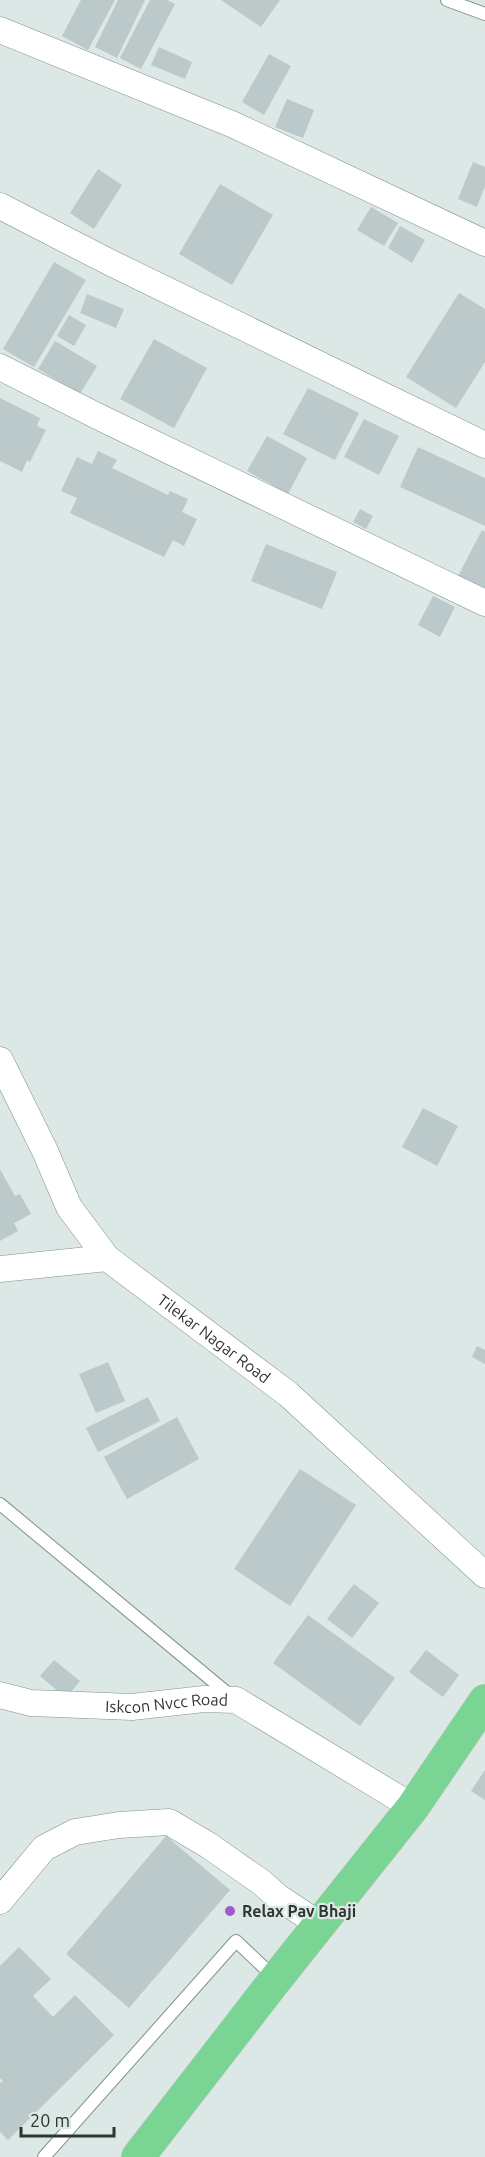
<svg xmlns="http://www.w3.org/2000/svg" width="485" height="2157" font-family="Ubuntu,sans-serif">
<style>
.building{fill:#bbc9ca}
.lines{fill:none;stroke-linecap:round;stroke-linejoin:round}
.service-casing{stroke:#84918e;stroke-width:14}
.minor-casing{stroke:#84918e;stroke-width:27}
.trunk-casing{stroke:#c5c6c6;stroke-width:34}
.service{stroke:#fff;stroke-width:12}
.minor{stroke:#fff;stroke-width:26}
.trunk{stroke:#7ad494;stroke-width:33}
.poi-dot{fill:#9f5acf;stroke:#dbe8e5;stroke-width:2}
.labels{text-anchor:middle;stroke-width:4.5;stroke-linejoin:round;paint-order:stroke}
.street-label{font-size:16px;fill:#2f3533;stroke:#dbe8e5}
.poi-label{font-size:16px;font-weight:bold;fill:#2f3533;stroke:#dbe8e5;text-anchor:start}
</style>
<rect width="100%" height="100%" fill="#dbe8e5"/>
<g class="building">
<polygon points="81,0 115,0 88,50 62,36"/>
<polygon points="118,0 145,0 117,58 95,47"/>
<polygon points="150,0 167,0 175,4 141,69 120,58"/>
<polygon points="221,0 280,0 261,27"/>
<polygon points="159,47 192,62 185,79 151,65"/>
<polygon points="269,54 291,66 264,115 242,102"/>
<polygon points="287,99 314,110 303,138 275,127"/>
<polygon points="473,162 485,167 485,186 477,207 458,199"/>
<polygon points="98,169 122,185 94,229 70,213"/>
<polygon points="220,184 273,215 232,285 179,254"/>
<polygon points="371,207 398,223 384,246 357,230"/>
<polygon points="400,226 425,240 412,263 388,248"/>
<polygon points="54,262 86,280 34,367 3,349"/>
<polygon points="459,293 485,309 485,362 456,408 406,377"/>
<polygon points="87,294 124,309 116,328 80,313"/>
<polygon points="69,315 86,325 74,346 57,336"/>
<polygon points="154,339 207,368 174,428 120,399"/>
<polygon points="55,341 97,366 80,394 38,369"/>
<polygon points="308,388 359,413 335,460 283,434"/>
<polygon points="0,398 40,418 37,426 46,430 30,462 27,460 22,472 0,461"/>
<polygon points="364,419 399,436 379,475 344,457"/>
<polygon points="267,436 307,458 288,494 247,471"/>
<polygon points="418,447 485,478 485,526 400,487"/>
<polygon points="98,451 117,460 112,468 168,495 170,491 188,499 182,512 197,519 184,546 173,540 164,557 70,513 77,498 61,491 77,457 92,464"/>
<polygon points="360,509 373,516 366,529 353,522"/>
<polygon points="482,530 485,532 485,595 456,580"/>
<polygon points="266,544 337,572 322,609 251,581"/>
<polygon points="433,596 455,607 440,637 418,625"/>
<polygon points="423,1108 458,1126 437,1166 402,1147"/>
<polygon points="0,1169 15,1196 20,1194 31,1214 14,1223 18,1231 0,1241"/>
<polygon points="477,1346 485,1350 485,1364 472,1357"/>
<polygon points="108,1362 125,1401 96,1413 79,1374"/>
<polygon points="148,1397 160,1421 98,1452 86,1428"/>
<polygon points="177,1417 199,1459 127,1499 104,1457"/>
<polygon points="300,1469 356,1505 290,1606 234,1569"/>
<polygon points="354,1584 379,1603 352,1638 327,1619"/>
<polygon points="308,1615 395,1678 360,1726 273,1663"/>
<polygon points="426,1650 459,1675 443,1697 409,1672"/>
<polygon points="54,1660 80,1681 66,1698 40,1676"/>
<polygon points="485,1770 485,1800 471,1791"/>
<polygon points="166,1836 230,1890 129,2008 66,1954"/>
<polygon points="19,1947 51,1979 33,1996 53,2017 75,1995 114,2035 8,2140 0,2132 0,2083 3,2081 0,2078 0,1966"/>
</g>
<g class="lines">
<g class="service-casing">
<g id="service">
<polyline points="447,0 485,14"/>
<polyline points="0,1504 232,1697"/>
<polyline points="44,2157 236,1941 275,1978"/>
</g>
</g>
<g class="minor-casing">
<g id="minor">
<polyline points="0,30 234,125 485,243"/>
<polyline points="0,206 113,264 485,445"/>
<polyline points="0,367 99,417 485,603"/>
<path id="s1" d="M0 1060 45 1151 69 1207 107 1258 288 1394 485 1575"/>
<polyline points="0,1269 107,1258"/>
<path id="s2" d="M0 1695 31 1703 132 1707 204 1699 236 1700 413 1807"/>
<polyline points="0,1901 44,1848 75,1832 119,1825 169,1822 208,1845 261,1882 278,1897 320,1925"/>
</g>
</g>
<g class="trunk-casing">
<polyline id="trunk" points="138,2157 276,1979 413,1807 485,1701"/>
</g>
<use href="#service" class="service"/>
<use href="#minor" class="minor"/>
<use href="#trunk" class="trunk"/>
</g>
<circle class="poi-dot" cx="230" cy="1911" r="6"/>
<g class="labels">
<g class="street-label">
<text dy="6" stroke="none"><textPath href="#s1" startOffset="360">Tilekar Nagar Road</textPath></text>
<text dy="6" stroke="none"><textPath href="#s2" startOffset="168">Iskcon Nvcc Road</textPath></text>
</g>
<g class="poi-label">
<text x="242" y="1917">Relax Pav Bhaji</text>
</g>
</g>
<path d="M21 2127v9h93v-9" fill="none" stroke="#2f3533" stroke-width="3"/>
<text x="30" y="2127" font-size="18" fill="#2f3533" stroke="#dbe8e5" stroke-width="4.5" paint-order="stroke">20 m</text>
</svg>
